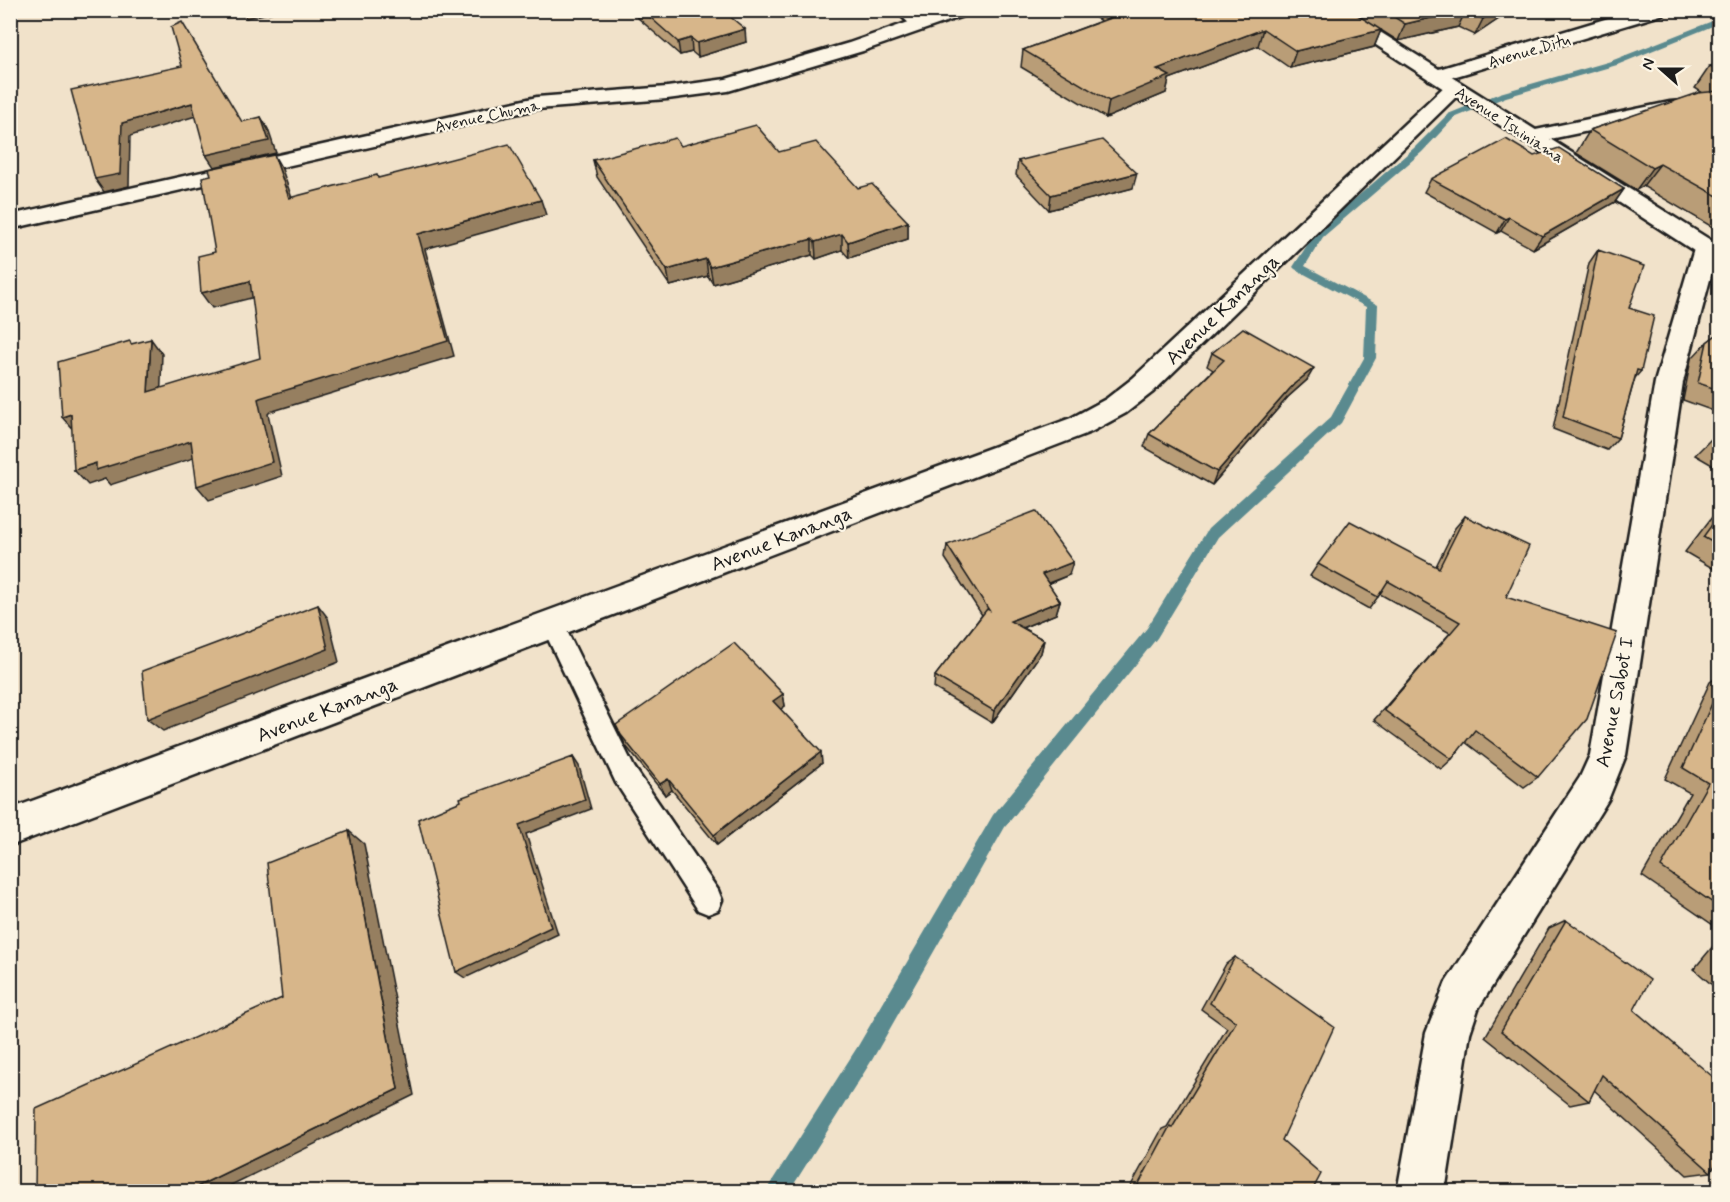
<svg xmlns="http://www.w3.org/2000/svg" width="1730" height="1202" font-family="Mynerve,sans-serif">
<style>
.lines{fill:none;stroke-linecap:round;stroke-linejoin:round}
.stream{fill:#5a8a8f;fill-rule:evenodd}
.service-casing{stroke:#1c1c1c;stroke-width:5}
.minor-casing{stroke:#1c1c1c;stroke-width:5}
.tertiary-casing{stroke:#1c1c1c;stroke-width:5}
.service{fill:#fcf5e5;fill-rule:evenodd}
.minor{fill:#fcf5e5;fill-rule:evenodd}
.tertiary{fill:#fcf5e5;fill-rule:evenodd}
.wall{fill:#b99d77;stroke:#1c1c1c;stroke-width:1.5}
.shaded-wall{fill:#967f61;stroke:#1c1c1c;stroke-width:1.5}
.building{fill:#d7b68a;stroke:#1c1c1c;stroke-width:1.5}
.labels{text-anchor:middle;stroke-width:4.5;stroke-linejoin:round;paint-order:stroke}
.far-street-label{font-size:16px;fill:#1c1c1c;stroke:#fcf5e5}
.street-label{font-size:20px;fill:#1c1c1c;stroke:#fcf5e5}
</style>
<rect width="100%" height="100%" fill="#f1e2ca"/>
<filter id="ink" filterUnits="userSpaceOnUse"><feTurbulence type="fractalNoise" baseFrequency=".0167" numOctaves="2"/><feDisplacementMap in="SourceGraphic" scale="12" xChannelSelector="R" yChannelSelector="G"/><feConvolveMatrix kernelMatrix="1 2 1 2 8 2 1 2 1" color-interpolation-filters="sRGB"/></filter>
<g filter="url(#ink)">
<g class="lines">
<polygon class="stream" points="1720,18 1720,23 1617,65 1506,97 1454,118 1422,152 1323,237 1305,266 1378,305 1376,358 1341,423 1218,537 1157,638 1005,827 872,1060 789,1192 765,1192 858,1046 993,815 1147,628 1208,529 1331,417 1364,358 1366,307 1295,269 1293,267 1315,233 1414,148 1448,114 1500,93 1611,61"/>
<g class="service-casing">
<g id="service">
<polygon points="895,10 909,10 925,25 919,29 914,28"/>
<polygon points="552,614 560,617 634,767 718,890 722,900 718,910 708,914 698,910 616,783 541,624 544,617"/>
</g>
</g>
<g class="minor-casing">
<g id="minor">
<polygon points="943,10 971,10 969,14 863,51 728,91 667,99 537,109 10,229 10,215 537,97 667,87 726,79 849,43"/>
<polygon points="1635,10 1666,10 1664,14 1443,80 1429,80 1426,76 1429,72"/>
<polygon points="1454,82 1461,84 1464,88 1461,92 1153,392 1126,413 1091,432 10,846 10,809 1071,418 1106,399 1133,378 1447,84"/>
<polygon points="1720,98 1720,110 1670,114 1531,143 1523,142 1520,137 1523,132 1531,131 1670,102"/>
<polygon points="1706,242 1715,244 1718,249 1683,382 1626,755 1608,800 1478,1009 1470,1033 1445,1192 1397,1192 1426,1033 1446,982 1580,777 1590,755 1655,382 1694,249 1697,244"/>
</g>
</g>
<g class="tertiary-casing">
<polygon id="tertiary" points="1322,10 1345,10 1720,246 1720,264 1711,262"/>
</g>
<use href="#service" class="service"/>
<use href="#minor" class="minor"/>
<use href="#tertiary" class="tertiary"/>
</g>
<g class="wall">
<polygon points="629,10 722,10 746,42 698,57 692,52 680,55"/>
<polygon points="1083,10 1512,10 1475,35 1458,27 1398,41 1381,30 1374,47 1290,68 1258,46 1169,79 1166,93 1106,118 1021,67 1023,50 1101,21"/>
<polygon points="1719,64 1719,231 1643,186 1636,190 1576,153 1590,130 1703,93 1695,88 1710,66"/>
<polygon points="681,146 779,152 858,188 908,222 908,239 849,258 842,250 816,259 812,255 713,284 708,276 670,286 597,177 593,160"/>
<polygon points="1534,156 1624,189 1615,202 1533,249 1501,231 1497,233 1424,192 1431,179"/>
<polygon points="1018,161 1133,188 1049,210 1016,175"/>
<polygon points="1598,250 1629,308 1641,371 1635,378 1618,438 1607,450 1553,429 1589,263"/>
<polygon points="1719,333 1719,413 1683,400 1691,359 1707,342"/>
<polygon points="1212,353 1307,380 1288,397 1212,485 1144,447 1149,434 1213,370 1207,366"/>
<polygon points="1719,431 1719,469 1695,455"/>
<polygon points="1719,508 1719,572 1685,552"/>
<polygon points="1465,516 1506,597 1538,777 1524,787 1465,742 1452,759 1441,769 1374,720 1450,633 1380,594 1369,609 1310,576 1318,564 1436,566 1455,528"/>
<polygon points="947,545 1069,575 1048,584 1060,601 1056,614 1022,628 1044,640 1041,653 992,723 934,688 935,676 982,615 945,558"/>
<polygon points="1719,676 1719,929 1642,876 1690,793 1665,779 1710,682"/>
<polygon points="783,694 785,706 780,709 822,763 717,845 672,790 665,795 626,746 616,725"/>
<polygon points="1566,920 1634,1010 1711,1172 1687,1175 1594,1090 1589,1101 1570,1105 1485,1037 1549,928"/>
<polygon points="1719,939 1719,991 1694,969"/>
<polygon points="1235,957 1282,1140 1312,1191 1128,1191 1162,1129 1167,1127 1227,1028 1201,1009 1226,964"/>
</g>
<g class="shaded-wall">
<polygon points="242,10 283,10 246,18"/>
<polygon points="1466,10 1458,27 1398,41 1405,24"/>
<polygon points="1496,10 1512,10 1475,35 1483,19"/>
<polygon points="745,29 746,42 698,57 697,43"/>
<polygon points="1263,29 1258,46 1169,79 1166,93 1106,118 1109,101 1157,69"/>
<polygon points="1381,30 1374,47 1290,68 1296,51"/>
<polygon points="691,38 692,52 680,55 678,42"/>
<polygon points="192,103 199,115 130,136 129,186 104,192 95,179 122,123"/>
<polygon points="261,117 268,129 276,153 214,167 206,155"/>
<polygon points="274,155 282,169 297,213 289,198"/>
<polygon points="1660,164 1643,186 1636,190 1652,168"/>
<polygon points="1137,173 1133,188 1049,210 1051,195"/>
<polygon points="1624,189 1615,202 1533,249 1542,236"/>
<polygon points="541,200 546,215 425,249 454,356 270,412 268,414 282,476 209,500 197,486 258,399 418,234"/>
<polygon points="1509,217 1501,231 1497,233 1505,219"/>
<polygon points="908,222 908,239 849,258 848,242"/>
<polygon points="842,234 842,250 816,259 815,242"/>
<polygon points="812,239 812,255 713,284 710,267"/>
<polygon points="706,259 708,276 670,286 667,270"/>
<polygon points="250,281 259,296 212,308 201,293"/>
<polygon points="151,339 162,354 160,407 148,392"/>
<polygon points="1314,368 1307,380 1288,397 1212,485 1217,472 1294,384"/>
<polygon points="71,414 75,432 62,417"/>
<polygon points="191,441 203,455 110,485 105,479 88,485 74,470 96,463"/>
<polygon points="1073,562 1069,575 1038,587 1042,574"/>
<polygon points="1060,601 1056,614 1007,634 1010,621"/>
<polygon points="318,605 328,618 339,662 163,731 147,719"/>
<polygon points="1044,640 1041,653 992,723 994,711"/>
<polygon points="783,694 785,706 775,713 773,701"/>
<polygon points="821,752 822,763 717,845 714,835"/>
<polygon points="573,757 579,766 591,809 526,834 558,934 465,978 456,972 519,825"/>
<polygon points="668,779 672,790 665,795 660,784"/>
<polygon points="349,831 364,844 414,1095 219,1191 188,1191 398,1089"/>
</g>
<g class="building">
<polygon points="642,10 722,10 745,29 697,43 691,38 678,42"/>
<polygon points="1114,10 1350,10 1381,30 1296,51 1263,29 1157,69 1170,76 1109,101 1023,50 1121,14"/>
<polygon points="1383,10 1464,10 1405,24"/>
<polygon points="1466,10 1496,10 1483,19"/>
<polygon points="182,22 242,122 261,117 269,141 206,155 192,103 122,123 120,174 95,179 71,90 182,66 171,27"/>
<polygon points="1719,64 1719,71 1710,66"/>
<polygon points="1719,91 1719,197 1660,164 1652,168 1590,130 1698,93"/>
<polygon points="756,125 779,152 816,142 858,188 872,184 908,222 848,242 842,234 815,242 812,239 710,267 706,259 667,270 593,160 675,138 681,146"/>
<polygon points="1506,139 1534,156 1559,148 1624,189 1542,236 1509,217 1505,219 1431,179"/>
<polygon points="1102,140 1137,173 1051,195 1018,161"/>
<polygon points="509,144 541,200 418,234 448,341 260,398 258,399 272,462 197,486 191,441 96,470 96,463 74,470 71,414 62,417 58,362 130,341 131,344 151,339 148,392 260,358 250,281 201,293 198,256 215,252 202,177 211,175 209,169 274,155 289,198 377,175 378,178"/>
<polygon points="1598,250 1644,266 1629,308 1654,316 1641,371 1637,370 1618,438 1563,417"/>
<polygon points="1243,328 1314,368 1294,384 1217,472 1149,434 1224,360 1212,353"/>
<polygon points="1719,333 1719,390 1698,383 1707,342"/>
<polygon points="1719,431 1719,443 1712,439"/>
<polygon points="1036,511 1073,562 1042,574 1060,601 1010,621 1044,640 994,711 935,676 987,609 989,610 947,545"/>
<polygon points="1719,515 1719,546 1703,537"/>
<polygon points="1465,516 1529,546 1506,597 1617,633 1587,719 1538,777 1475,730 1452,759 1384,710 1460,622 1388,581 1378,597 1318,564 1350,521 1439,568"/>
<polygon points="318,605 328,649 147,719 142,671"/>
<polygon points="734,643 783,694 773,701 821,752 714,835 668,779 660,784 621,735 616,725"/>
<polygon points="1719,688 1719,907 1661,867 1708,783 1683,768"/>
<polygon points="573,757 585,800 519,825 551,927 456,972 418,819 461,801 460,798"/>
<polygon points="349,831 398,1089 188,1191 35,1191 36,1109 282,998 267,863"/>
<polygon points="1566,920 1650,980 1634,1010 1719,1082 1719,1158 1711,1172 1602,1075 1589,1101 1501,1031"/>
<polygon points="1235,957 1334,1027 1282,1140 1321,1174 1312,1191 1280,1191 1272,1184 1268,1191 1135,1191 1170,1126 1172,1128 1236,1022 1210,1003"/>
<polygon points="1719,957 1719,965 1716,962"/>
</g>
</g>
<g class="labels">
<g class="far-street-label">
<text transform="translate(1529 50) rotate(-16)" y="6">Avenue Ditu</text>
<text transform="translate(487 115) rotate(-12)" y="6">Avenue Chuma</text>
<text transform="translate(1510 124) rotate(33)" y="6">Avenue Tshiniama</text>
</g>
<g class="street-label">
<text transform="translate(1222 309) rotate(-44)" y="7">Avenue Kananga</text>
<text transform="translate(781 538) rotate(-21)" y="7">Avenue Kananga</text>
<text transform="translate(1614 702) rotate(-79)" y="7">Avenue Sabot I</text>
<text transform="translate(327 709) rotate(-21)" y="7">Avenue Kananga</text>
</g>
</g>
<rect width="1730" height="1202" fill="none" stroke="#fcf5e5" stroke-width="36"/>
<rect x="18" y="18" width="1694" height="1166" fill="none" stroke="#1c1c1c" stroke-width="2" filter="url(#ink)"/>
<g transform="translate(1661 69) rotate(291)" stroke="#fcf5e5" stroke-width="4.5" paint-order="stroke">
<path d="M0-4.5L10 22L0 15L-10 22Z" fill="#1c1c1c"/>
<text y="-9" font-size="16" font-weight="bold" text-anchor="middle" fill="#1c1c1c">N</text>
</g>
</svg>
